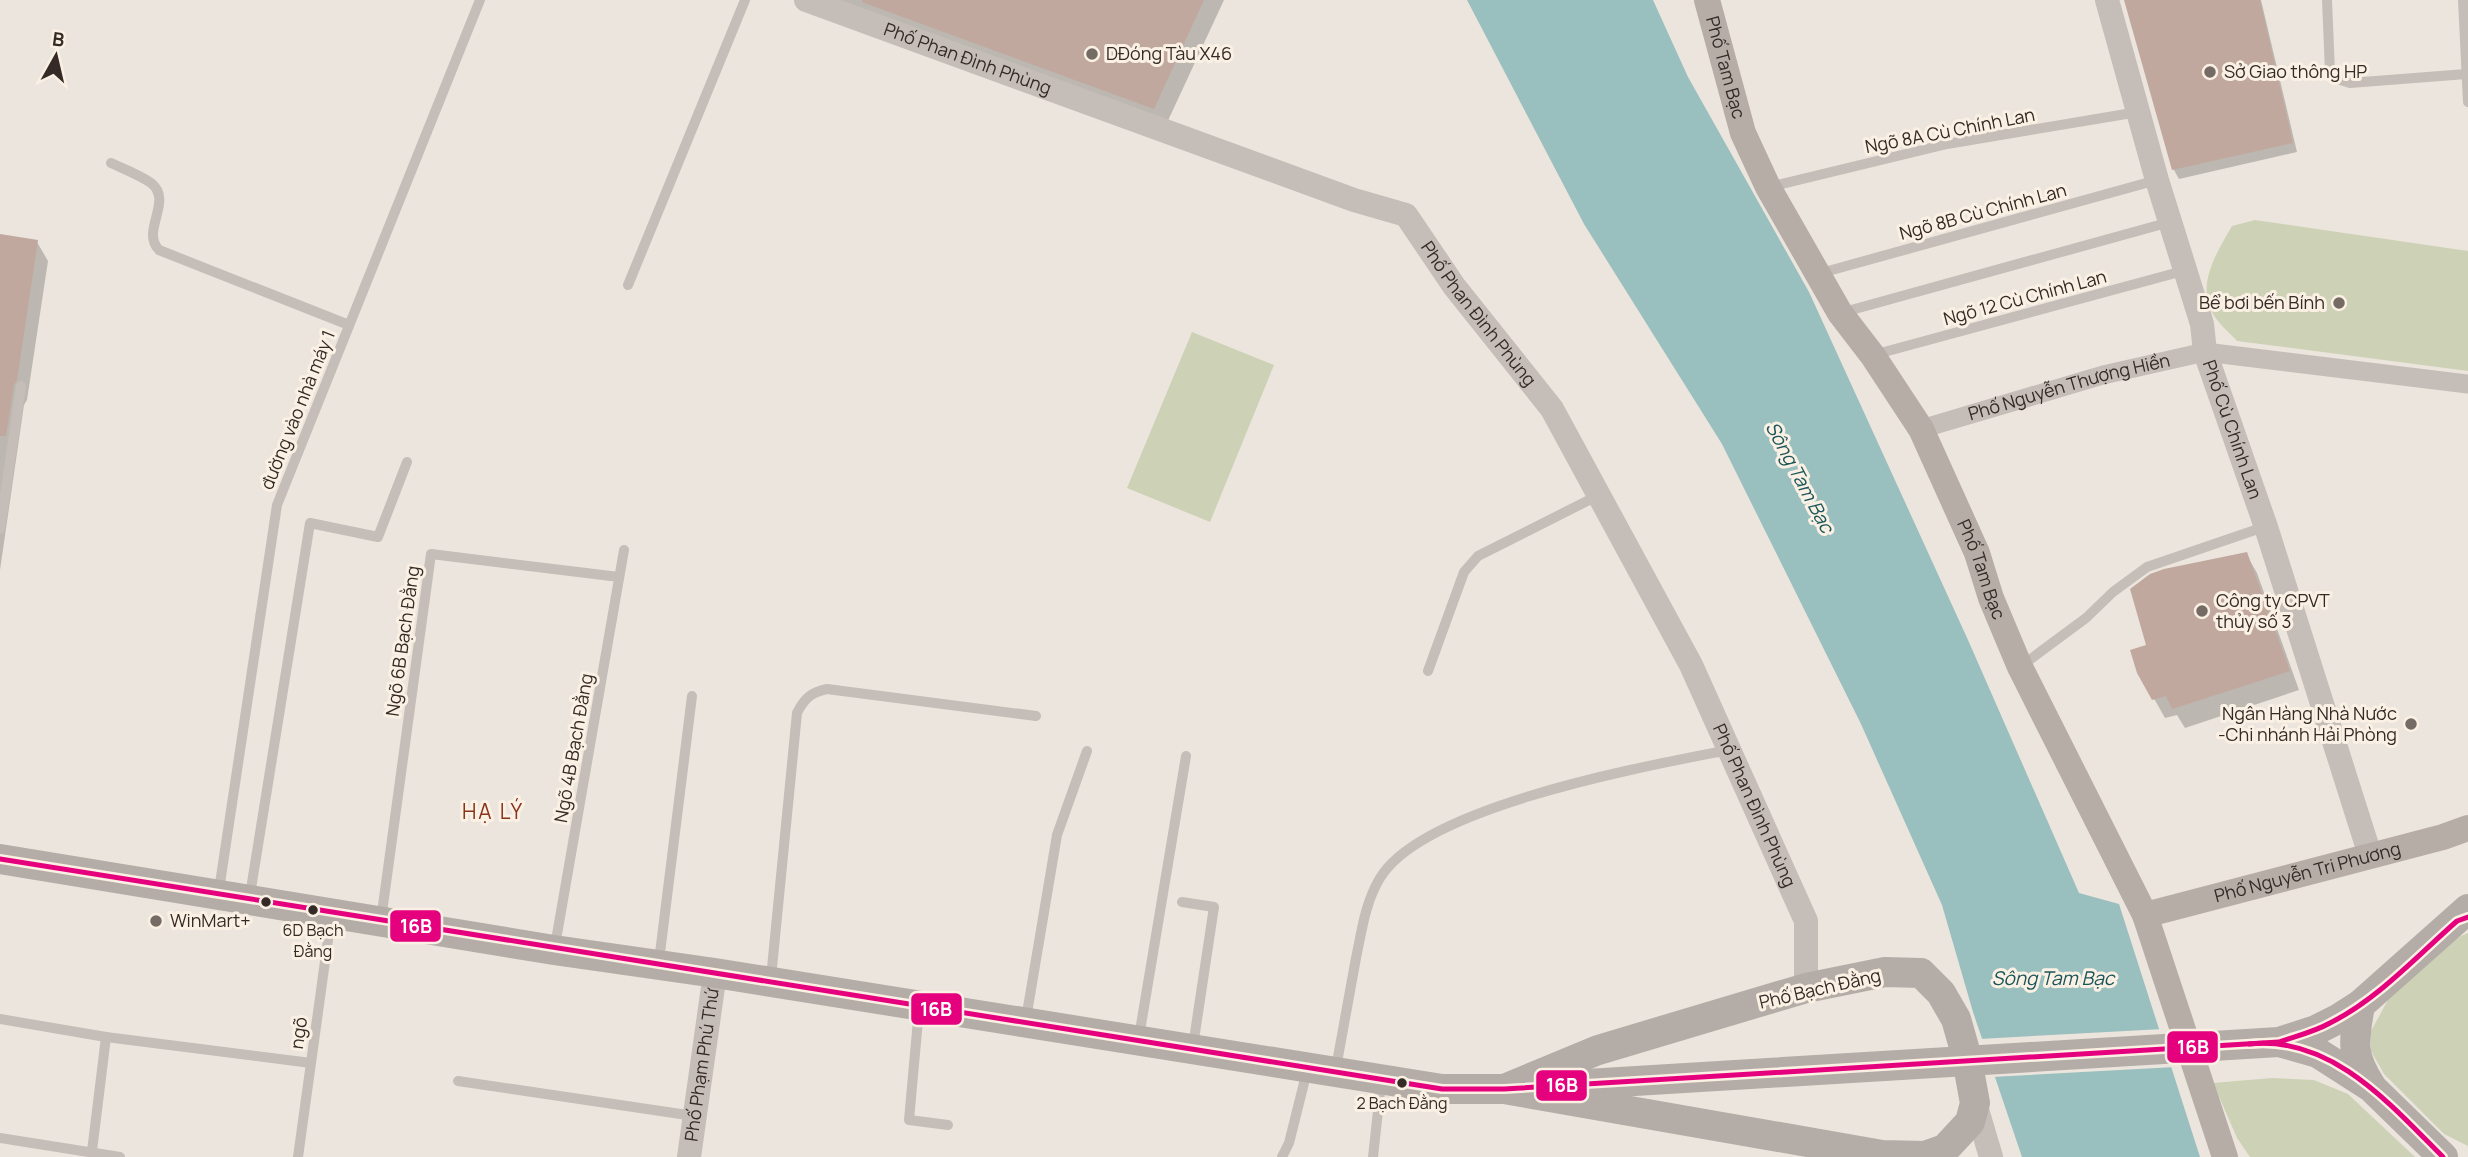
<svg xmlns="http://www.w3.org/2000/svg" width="2468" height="1157" font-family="Manrope,sans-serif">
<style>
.green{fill:#cdd2b6}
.water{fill:#99bfbe}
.pier{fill:#ece5dd}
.shadow{fill:#0003}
.building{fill:#c1a89e}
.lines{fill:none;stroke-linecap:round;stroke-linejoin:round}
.service{stroke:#c5bdb7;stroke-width:10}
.minor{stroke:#c5bdb7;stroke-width:19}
.tertiary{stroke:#c5bdb7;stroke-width:24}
.secondary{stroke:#b6ada7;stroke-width:26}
.primary{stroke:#b4aca6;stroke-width:30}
.bus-1-casing{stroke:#faf0e4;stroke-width:10}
.bus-1{stroke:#e5007d;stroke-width:5}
.poi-dot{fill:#756b65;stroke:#faf0e4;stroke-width:2.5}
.bus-dot{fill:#352a25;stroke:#faf0e4;stroke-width:2.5}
.labels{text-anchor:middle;stroke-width:6;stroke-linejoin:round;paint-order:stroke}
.bus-label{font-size:16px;fill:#352a25;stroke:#faf0e4}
.poi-label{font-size:18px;fill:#352a25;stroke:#faf0e4;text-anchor:start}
.street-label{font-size:18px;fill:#352a25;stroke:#faf0e4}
.water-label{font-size:19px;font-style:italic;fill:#195559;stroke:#faf0e4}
.quarter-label{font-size:21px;letter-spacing:2px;fill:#89341a;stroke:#faf0e4}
.line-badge{stroke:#faf0e4;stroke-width:2.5}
.badge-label{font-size:19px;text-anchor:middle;font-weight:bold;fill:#fff}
</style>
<rect width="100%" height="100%" fill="#ece5dd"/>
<g class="green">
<path d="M2255 220 2468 251V371L2237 341C2230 333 2221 326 2215 317 2194 287 2217 252 2232 226Z"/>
<polygon points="1192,332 1274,365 1210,522 1127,488"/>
<polygon points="2468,933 2468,1146 2444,1134 2384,1074 2371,1051 2370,1033 2389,998 2454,939"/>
<polygon points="2272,1078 2314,1080 2348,1094 2415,1157 2250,1157 2237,1138 2213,1083"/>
</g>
<polygon class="water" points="1467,0 1653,0 1688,77 1809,292 1968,640 2079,893 2119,904 2200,1157 2022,1157 1973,1012 1942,905 1861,724 1722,444 1584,224"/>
<polygon class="pier" points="2163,1029 2175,1067 1992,1077 1979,1039"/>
<g class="shadow">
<polygon points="818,0 1224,0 1165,127"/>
<polygon points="2126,0 2261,0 2297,152 2179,179 2174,170"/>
<polygon points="0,236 37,242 48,261 27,400 24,405 0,570"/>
<polygon points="2246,554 2257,573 2299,690 2185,728 2177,715 2165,718 2139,672 2149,646"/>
</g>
<g class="building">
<polygon points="862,0 1204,0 1154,109 862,2"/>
<polygon points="2124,0 2260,0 2293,143 2172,170"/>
<polygon points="0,234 38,240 17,380 14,385 6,436 0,436"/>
<polygon points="2247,552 2290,671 2172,709 2166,696 2152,700 2137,673 2130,650 2146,645 2130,589 2150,574 2164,569"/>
</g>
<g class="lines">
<g class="service">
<polyline points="2327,0 2330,72 2334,78 2350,83 2466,74"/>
<polyline points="2463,0 2468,102"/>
<path d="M111 163C124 169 140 175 151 183 174 201 140 231 159 250L349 325"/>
<polyline points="1769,187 1947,144 2138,112"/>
<polyline points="1821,273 2157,180"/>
<polyline points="628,285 745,0"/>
<polyline points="1844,312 2170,222"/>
<polyline points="1873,355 2183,271"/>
<polyline points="0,529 21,386"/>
<polyline points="2020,667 2086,618 2113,592 2147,567 2264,527"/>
<polyline points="1428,671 1464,572 1478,556 1599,495"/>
<polyline points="219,890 277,505 480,0"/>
<polyline points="250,895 310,523 378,537 407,462"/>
<polyline points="1182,902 1214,907 1193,1046"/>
<polyline points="381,920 431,554 619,577"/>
<polyline points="555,946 624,550"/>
<polyline points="659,961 692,696"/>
<path d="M771 978 797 713C804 699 811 692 827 689L1036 716"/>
<polyline points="919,1009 909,1120 948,1125"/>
<polyline points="0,1019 106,1037 92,1151"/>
<polyline points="1026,1019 1057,835 1087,751"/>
<polyline points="106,1037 311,1063"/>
<polyline points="1139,1037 1186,756"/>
<path d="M1336 1068C1343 1031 1349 995 1356 958 1362 930 1365 903 1380 878 1423 806 1647 766 1728 750"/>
<polyline points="458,1081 694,1116"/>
<polyline points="0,1138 120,1157"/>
<polyline points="298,1157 331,918"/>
<polyline points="1282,1157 1289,1143 1307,1071"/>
<polyline points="1373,1157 1381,1083"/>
</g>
<path class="minor" id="s1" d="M1921 429 2103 375 2205 352 2468 384"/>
<g class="tertiary">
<path id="s2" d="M806 0 1354 200 1406 215 1454 286 1552 409 1691 665 1806 921V988"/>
<path id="s3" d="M2107 0 2157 180 2202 324 2205 352 2266 527 2370 855"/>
<polyline points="1975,1103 1991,1157"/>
<path id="s4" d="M689 1157 715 973"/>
</g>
<g class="secondary">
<path id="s5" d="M1707 0 1743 133 1768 187 1840 313 1873 356 1921 429 1977 553 1991 598 2020 667 2145 915 2225 1157"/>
<path id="s6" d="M2145 915 2443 837 2468 828"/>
</g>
<g class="primary">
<polyline points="0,859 554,950 715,973 1442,1089 1504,1089 2279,1042 2316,1030 2338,1019 2360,1005 2468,909"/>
<polygon points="1885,972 1921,973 1941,993 1956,1019 1966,1054 1975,1103 1970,1122 1945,1149 1925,1156 1882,1155 1504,1089 1598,1050 1806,988"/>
<path d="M2360 1005C2354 1042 2350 1053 2371 1086"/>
<polyline points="2279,1042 2318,1053 2371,1087 2443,1157"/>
</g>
<g class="bus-1-casing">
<g id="bus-1">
<path d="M0 859C480 938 961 1012 1442 1089H1504L2279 1042C2296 1036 2314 1032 2330 1023 2378 999 2417 956 2457 921L2468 917"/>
<path d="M2249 1044C2331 1035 2390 1104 2443 1157"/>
</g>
</g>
<use href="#bus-1" class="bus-1"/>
</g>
<g class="poi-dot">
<circle cx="1092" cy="54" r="7"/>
<circle cx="2210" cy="72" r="7"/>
<circle cx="2339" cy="303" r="7"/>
<circle cx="2202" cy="611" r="7"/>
<circle cx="2411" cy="724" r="7"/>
<circle cx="156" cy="921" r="7"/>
</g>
<g class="bus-dot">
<circle cx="266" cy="902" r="6"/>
<circle cx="313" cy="910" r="6"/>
<circle cx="1402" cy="1083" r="6"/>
</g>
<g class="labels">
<g class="bus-label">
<text x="313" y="936">6D Bạch<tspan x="313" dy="21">Đằng</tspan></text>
<text x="1402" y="1109">2 Bạch Đằng</text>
</g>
<g class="poi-label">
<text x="1106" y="60">DĐóng Tàu X46</text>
<text x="2224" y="78">Sở Giao thông HP</text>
<text x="2325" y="309" text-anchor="end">Bể bơi bến Bính</text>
<text x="2216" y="607">Công ty CPVT<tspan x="2216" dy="21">thủy số 3</tspan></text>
<text x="2397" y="720" text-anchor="end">Ngân Hàng Nhà Nước<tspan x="2397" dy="21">-Chi nhánh Hải Phòng</tspan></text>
<text x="170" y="927">WinMart+</text>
</g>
<g class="street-label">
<text dy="6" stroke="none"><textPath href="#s2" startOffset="172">Phố Phan Đình Phùng</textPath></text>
<text dy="6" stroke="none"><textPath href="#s5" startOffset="70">Phố Tam Bạc</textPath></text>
<text transform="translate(1950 131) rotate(-11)" y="6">Ngõ 8A Cù Chính Lan</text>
<text transform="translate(1983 212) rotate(-15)" y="6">Ngõ 8B Cù Chính Lan</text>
<text transform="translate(2025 298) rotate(-15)" y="6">Ngõ 12 Cù Chính Lan</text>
<text dy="6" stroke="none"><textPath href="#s2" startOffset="760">Phố Phan Đình Phùng</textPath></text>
<text dy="6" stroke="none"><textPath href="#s1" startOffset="154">Phố Nguyễn Thượng Hiền</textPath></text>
<text transform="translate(298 410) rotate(-68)" y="6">đường vào nhà máy 1</text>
<text dy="6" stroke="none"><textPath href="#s3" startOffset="448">Phố Cù Chính Lan</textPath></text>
<text dy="6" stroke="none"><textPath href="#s5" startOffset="637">Phố Tam Bạc</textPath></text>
<text transform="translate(403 641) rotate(-82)" y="6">Ngõ 6B Bạch Đằng</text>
<text transform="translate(574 748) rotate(-80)" y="6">Ngõ 4B Bạch Đằng</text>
<text dy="6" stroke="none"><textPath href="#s2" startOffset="1326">Phố Phan Đình Phùng</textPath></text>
<text dy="6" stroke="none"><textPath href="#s6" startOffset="168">Phố Nguyễn Tri Phương</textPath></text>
<text transform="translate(1820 989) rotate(-13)" y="6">Phố Bạch Đằng</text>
<text transform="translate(299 1033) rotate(-82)" y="6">ngõ</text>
<text dy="6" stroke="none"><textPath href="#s4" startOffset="93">Phố Phạm Phú Thứ</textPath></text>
</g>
<g class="water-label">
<text transform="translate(1800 477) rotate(62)" y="7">Sông Tam Bạc</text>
<text x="2053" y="985">Sông Tam Bạc</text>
</g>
<g class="quarter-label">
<text x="493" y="819">HẠ LÝ</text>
</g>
</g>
<g class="line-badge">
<rect x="389" y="909" width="53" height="34" rx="7" fill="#e5007d"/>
<rect x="910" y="992" width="53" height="34" rx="7" fill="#e5007d"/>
<rect x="2166" y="1030" width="53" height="34" rx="7" fill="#e5007d"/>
<rect x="1535" y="1069" width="53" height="33" rx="7" fill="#e5007d"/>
</g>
<g class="badge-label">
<text x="416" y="933">16B</text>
<text x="936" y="1016">16B</text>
<text x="2193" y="1054">16B</text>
<text x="1562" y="1092">16B</text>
</g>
<g transform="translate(56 56) rotate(8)" stroke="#faf0e4" stroke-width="5" paint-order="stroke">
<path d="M0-5L12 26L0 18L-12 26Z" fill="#352a25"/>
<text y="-10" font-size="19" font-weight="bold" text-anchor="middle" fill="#352a25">B</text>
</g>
</svg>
